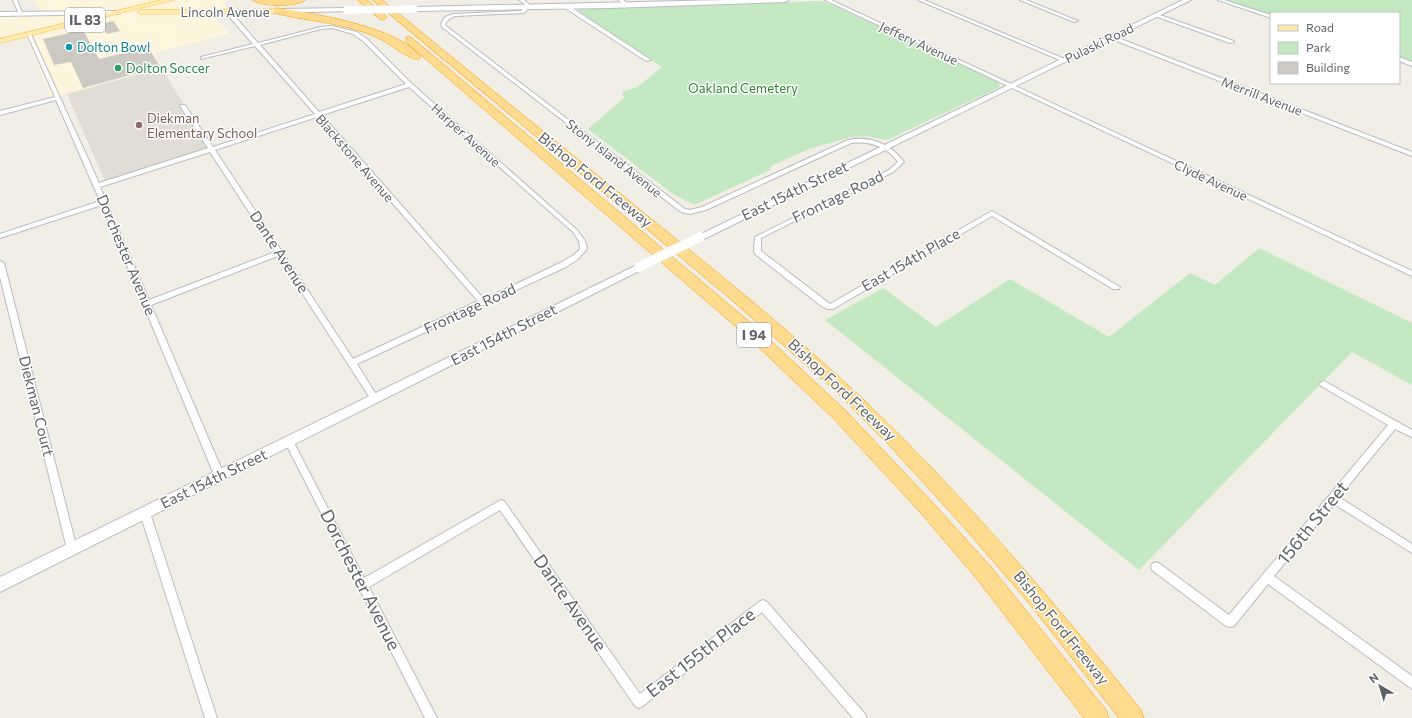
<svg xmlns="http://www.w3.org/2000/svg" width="1412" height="718" font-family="Commissioner,sans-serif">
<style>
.commercial{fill:#fff5dd}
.education{fill:#e1ddd4}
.green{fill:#c4e9c2}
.building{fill:#ccc9c3}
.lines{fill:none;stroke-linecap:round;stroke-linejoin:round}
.street-casing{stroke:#b9bcc0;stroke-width:2}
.secondary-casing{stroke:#b9bdc3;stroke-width:2}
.primary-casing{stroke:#fac156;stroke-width:1}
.highway-casing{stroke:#f79a00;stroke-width:1}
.street{fill:#fff;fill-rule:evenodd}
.secondary{fill:#fff;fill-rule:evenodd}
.primary{fill:#ffecad;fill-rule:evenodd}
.highway{fill:#ffdb8f;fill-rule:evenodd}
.secondary-bridge-far1-casing{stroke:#b9bdc3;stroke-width:8;stroke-linecap:butt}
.secondary-bridge-casing{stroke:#b9bdc3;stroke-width:10;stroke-linecap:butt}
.secondary-bridge-far1{stroke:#fff;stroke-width:8}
.secondary-bridge{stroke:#fff;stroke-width:10}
.culture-dot{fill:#0f9aa8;stroke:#fff;stroke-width:1.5}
.leisure-dot{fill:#2e9e5b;stroke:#fff;stroke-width:1.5}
.education-dot{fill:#8d6e63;stroke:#fff;stroke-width:1.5}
.labels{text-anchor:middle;stroke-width:3;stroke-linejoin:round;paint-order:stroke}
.far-street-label{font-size:13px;fill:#5e6367;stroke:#fff}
.far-culture-label{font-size:13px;fill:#0d838f;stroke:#fff;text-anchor:start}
.far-leisure-label{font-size:13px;fill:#27864d;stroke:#fff;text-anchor:start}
.far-park-label{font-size:13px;fill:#308430;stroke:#fff}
.far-education-label{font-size:13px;fill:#785e54;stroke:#fff;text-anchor:start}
.shield{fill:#fff;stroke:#8e9295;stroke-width:1}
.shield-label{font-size:14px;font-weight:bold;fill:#5e6367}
.street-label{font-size:15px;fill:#5e6367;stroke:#fff}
.near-street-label{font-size:18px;fill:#5e6367;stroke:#fff}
</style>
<rect width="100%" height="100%" fill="#f1eee6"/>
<polygon class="commercial" points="34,0 225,0 226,9 212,14 230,34 154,53 161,68 51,97 26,37 0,43 0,17 43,16"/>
<polygon class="education" points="161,68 211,147 105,181 67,94"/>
<g class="green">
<polygon points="1225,0 1412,0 1412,61 1399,58 1399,13 1271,13 1271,15"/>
<polygon points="823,1 978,72 998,82 1000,87 887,140 865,136 851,137 809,149 771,166 770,170 694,205 673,194 588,129 624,98 622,92 637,87 662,67 578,12 577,9"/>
<polygon points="1259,248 1412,323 1412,385 1352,352 1139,570 825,320 883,288 936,327 1010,279 1109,337 1190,273 1215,285"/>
</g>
<g class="building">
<polygon points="113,21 120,31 107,34 101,24"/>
<polygon points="83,30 99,59 141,49 143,52 150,50 160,67 83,88 71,62 54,65 43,39"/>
</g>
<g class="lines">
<g class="street-casing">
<g id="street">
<polygon points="13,0 17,0 23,15 19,14"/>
<path d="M519 0H524L529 4 527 10 524 13 455 16 449 19 445 24 446 26 685 209 690 210 702 207 848 140C870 135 891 144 904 162L893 172 761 238V251L830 304 992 211 1120 287 1119 289H1113L992 216 833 309H827L820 305 755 254 754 252 755 237 889 170 898 162C886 146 870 141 851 143L706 210 690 214 681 212 442 27 441 24 445 17 454 14 521 11 523 9 525 4Z"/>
<polygon points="618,0 623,0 632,6 628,7"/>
<polygon points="825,0 831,0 1412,271 1412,276"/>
<polygon points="918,0 924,0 1067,60 1062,61"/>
<polygon points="1020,0 1026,0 1078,21 1074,22"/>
<polygon points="1218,0 1224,0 1271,15 1271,18"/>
<polygon points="567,6 569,6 651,60 646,61 565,8 565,7"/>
<path d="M226 11H230L258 43 321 27 332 26 357 32 367 39 412 84 577 230 585 241 587 249 578 259 566 267 488 303 487 305H483L357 364 379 399 378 401H372L278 256 151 305 225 477 223 480 220 481 217 480 215 477 102 205 0 238V234L100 201 56 100 0 115V111L55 97 27 34 29 33 31 34 99 183 208 148 180 106 181 105H185L213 147 315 114 255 46 201 59V57L253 44 226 13ZM332 28 353 34 363 41 406 84 319 112 260 45 321 29ZM409 87 573 232 579 241 580 249 574 255 560 263 484 299 322 115ZM317 117 478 301 353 359 215 150ZM210 152 275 252 149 300 100 187Z"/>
<polygon points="1157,14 1234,41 1234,42 1230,43 1155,16 1155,15"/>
<polygon points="1109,36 1113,36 1412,152 1412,156 1109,38"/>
<polygon points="1399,57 1412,62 1412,66 1399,61"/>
<polygon points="0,261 4,263 77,549 75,552 72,553 69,552 67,549 0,277"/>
<polygon points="1324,381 1412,430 1412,437 1395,429 1339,497 1412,544 1412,553 1334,504 1274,576 1412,676 1412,689 1268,584 1234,626 1230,627 1226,626 1152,570 1151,567 1152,564 1156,562 1160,564 1229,615 1388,425 1321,386 1320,384 1321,382"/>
<polygon points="289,438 292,439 364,578 501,500 504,501 640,694 759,602 763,600 767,602 865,714 867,718 853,718 762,612 643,706 639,708 635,706 500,510 369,587 437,718 425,718 285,442 286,439"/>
<polygon points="145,509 148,510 150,513 217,718 205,718 140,513 142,510"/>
</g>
</g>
<g class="secondary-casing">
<g id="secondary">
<polygon points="726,0 789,0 786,2 609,8 414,11 411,9 414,7"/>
<polygon points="1183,0 1191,0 704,239 700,240 695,237"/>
<polygon points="347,8 349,9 349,11 280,13 277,11 280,9"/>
<polygon points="120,11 121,12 118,14 0,16 0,12"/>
<polygon points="639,264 643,265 644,267 643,269 0,592 0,577"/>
</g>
</g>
<g class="primary-casing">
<g id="primary">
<polygon points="161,0 174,0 0,43 0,39"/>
<polygon points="277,9 280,9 280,13 141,14 137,12 141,10"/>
</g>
</g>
<g class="highway-casing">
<g id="highway">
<path d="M253 0H305C298 7 260 7 253 0Z"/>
<polygon points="358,0 367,0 387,17 383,20 380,19"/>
<path d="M373 0H382C466 69 550 137 634 205 713 269 792 332 866 402 965 497 1055 603 1141 710L1144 718H1119L1029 603 961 524 891 447 830 386 727 296Z"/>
<path d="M277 8C315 14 396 26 421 57L419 59C411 61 390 44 382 40 347 22 310 22 274 13L273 11Z"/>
<polygon points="409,37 412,38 758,329 846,411 933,503 991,567 1106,710 1109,718 1084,718 977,579 921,513 834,419 748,337 406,42 406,38"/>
</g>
</g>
<use href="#street" class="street"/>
<use href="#secondary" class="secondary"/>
<use href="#primary" class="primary"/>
<use href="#highway" class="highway"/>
<g class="secondary-bridge-far1-casing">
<polyline id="secondary-bridge-far1" points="347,10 414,9"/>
</g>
<g class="secondary-bridge-casing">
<polyline id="secondary-bridge" points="639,267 700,237"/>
</g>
<use href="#secondary-bridge-far1" class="secondary-bridge-far1"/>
<use href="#secondary-bridge" class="secondary-bridge"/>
</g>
<circle class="culture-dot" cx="69" cy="47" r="4"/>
<circle class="leisure-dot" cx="118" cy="68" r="4"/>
<circle class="education-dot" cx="139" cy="125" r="4"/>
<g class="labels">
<g class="far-street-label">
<text x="225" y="17">Lincoln Avenue</text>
<text transform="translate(919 43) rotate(25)" y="5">Jeffery Avenue</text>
<text transform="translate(1099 43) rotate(-26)" y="5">Pulaski Road</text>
<text transform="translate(1262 96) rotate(21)" y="5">Merrill Avenue</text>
<text transform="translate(466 135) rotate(42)" y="5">Harper Avenue</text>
<text transform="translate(355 158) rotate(49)" y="5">Blackstone Avenue</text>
<text transform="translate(614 158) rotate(38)" y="5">Stony Island Avenue</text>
<text transform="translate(1211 180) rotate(25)" y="5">Clyde Avenue</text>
</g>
<g class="far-culture-label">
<text x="77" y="52">Dolton Bowl</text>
</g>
<g class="far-leisure-label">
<text x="126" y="73">Dolton Soccer</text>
</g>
<g class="far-park-label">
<text x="743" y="93">Oakland Cemetery</text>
</g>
<g class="far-education-label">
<text x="147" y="123">Diekman<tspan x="147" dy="15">Elementary School</tspan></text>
</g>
<g class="shield">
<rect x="65" y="8" width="40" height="24" rx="3"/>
<rect x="737" y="323" width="34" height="24" rx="3"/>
</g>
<g class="shield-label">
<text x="85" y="25">IL 83</text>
<text x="754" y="340">I 94</text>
</g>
<g class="street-label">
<text transform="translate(595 180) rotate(39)" y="5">Bishop Ford Freeway</text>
<text transform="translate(795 191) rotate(-26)" y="5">East 154th Street</text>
<text transform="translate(838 197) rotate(-26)" y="5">Frontage Road</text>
<text transform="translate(279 252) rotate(57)" y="5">Dante Avenue</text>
<text transform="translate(126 255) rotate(67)" y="5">Dorchester Avenue</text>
<text transform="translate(911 260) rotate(-30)" y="5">East 154th Place</text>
<text transform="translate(470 309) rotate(-25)" y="5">Frontage Road</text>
<text transform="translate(504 335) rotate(-27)" y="5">East 154th Street</text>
<text transform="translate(842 390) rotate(43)" y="5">Bishop Ford Freeway</text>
<text transform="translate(36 406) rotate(76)" y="5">Diekman Court</text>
<text transform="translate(214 479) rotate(-26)" y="5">East 154th Street</text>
<text transform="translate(1061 628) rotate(51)" y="5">Bishop Ford Freeway</text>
</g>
<g class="near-street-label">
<text transform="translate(1313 523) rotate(-51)" y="6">156th Street</text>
<text transform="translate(360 580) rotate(63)" y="6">Dorchester Avenue</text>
<text transform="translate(570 603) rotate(55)" y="6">Dante Avenue</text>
<text transform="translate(701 653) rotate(-38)" y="6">East 155th Place</text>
</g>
</g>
<rect x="1270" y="12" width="130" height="72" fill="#ffffff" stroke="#bfc1c2"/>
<rect x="1278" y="25" width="20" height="6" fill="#ffecad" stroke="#bfc1c2"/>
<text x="1306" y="32" font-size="12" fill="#5e6367">Road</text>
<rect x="1278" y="42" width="20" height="12" fill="#c4e9c2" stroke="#bfc1c2"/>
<text x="1306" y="52" font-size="12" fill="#5e6367">Park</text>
<rect x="1278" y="62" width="20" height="12" fill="#ccc9c3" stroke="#bfc1c2"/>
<text x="1306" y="72" font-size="12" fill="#5e6367">Building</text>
<g transform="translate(1380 686) rotate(322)" stroke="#ffffff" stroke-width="3" paint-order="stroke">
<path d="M0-3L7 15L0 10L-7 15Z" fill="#5e6367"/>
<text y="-6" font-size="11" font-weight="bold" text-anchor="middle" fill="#5e6367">N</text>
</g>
</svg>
